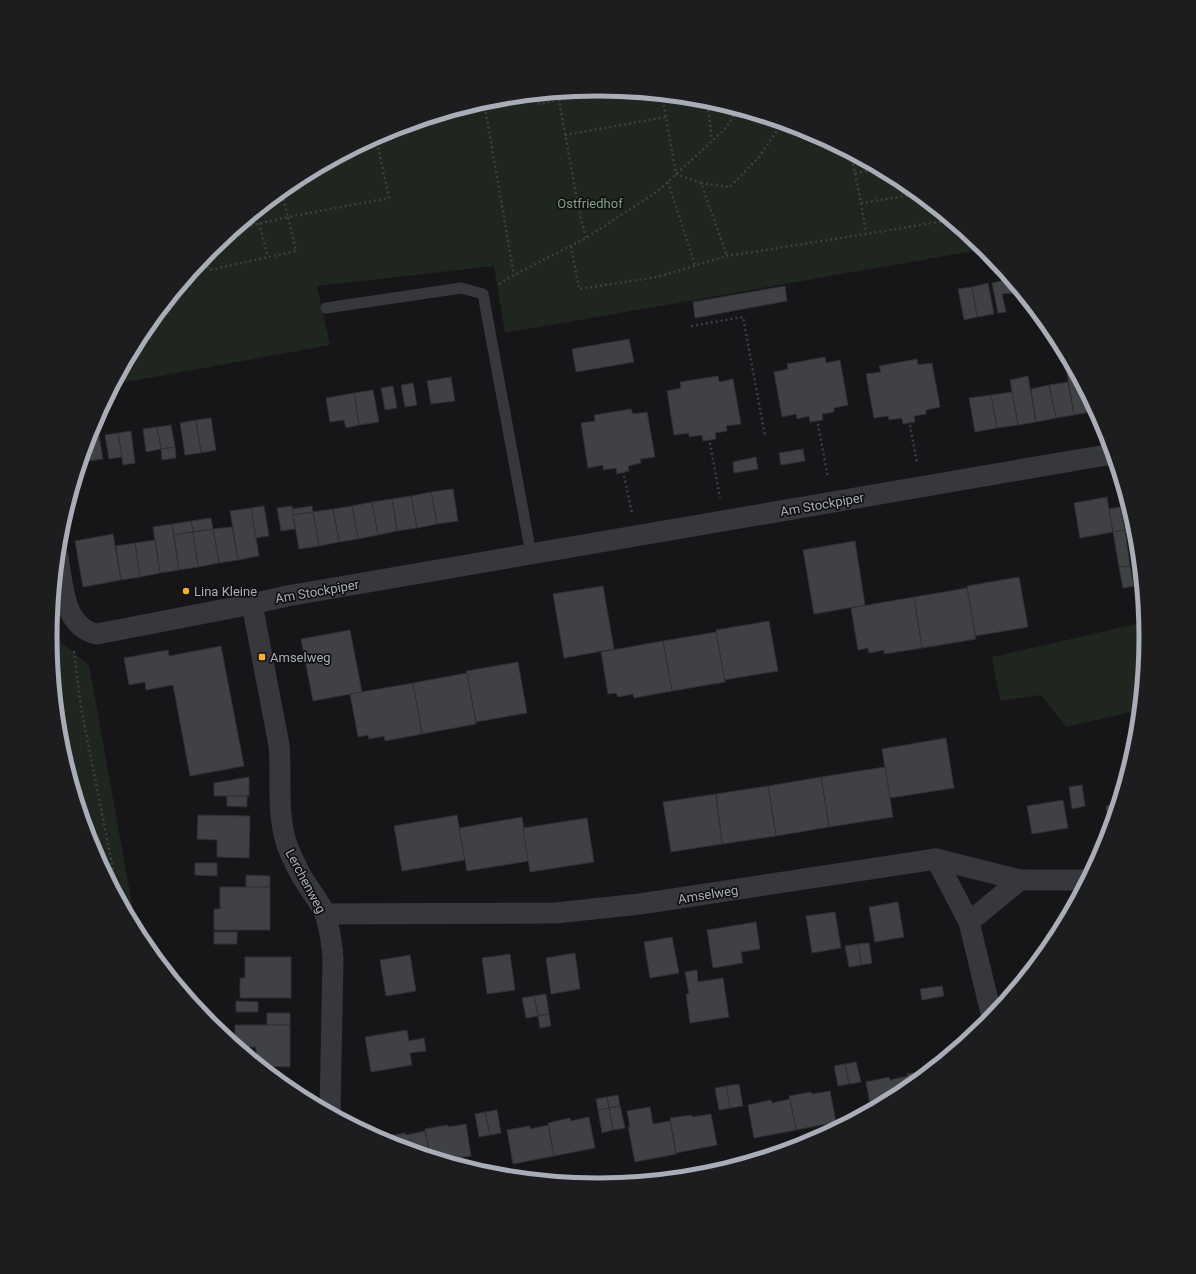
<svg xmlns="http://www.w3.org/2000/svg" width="1196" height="1274" font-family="Roboto,sans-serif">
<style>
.green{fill:#1e261f}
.building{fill:#404145;stroke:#303034}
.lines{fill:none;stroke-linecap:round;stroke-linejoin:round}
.path{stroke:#3d3f44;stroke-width:2.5;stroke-dasharray:2 3;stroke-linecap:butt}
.service{stroke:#37383d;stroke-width:11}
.minor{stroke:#37383d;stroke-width:21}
.poi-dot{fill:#f2b134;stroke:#111113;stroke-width:1.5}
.labels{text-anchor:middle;stroke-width:3.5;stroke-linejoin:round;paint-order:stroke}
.park-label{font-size:13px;fill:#7fa381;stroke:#111113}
.street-label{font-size:13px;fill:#a8adb8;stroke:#111113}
.poi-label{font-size:13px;fill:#a8adb8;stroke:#111113;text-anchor:start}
.rim{fill:none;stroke:#a8adb8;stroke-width:5}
</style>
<rect width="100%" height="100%" fill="#161618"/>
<g class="green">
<polygon points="598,89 705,100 808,131 903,181 985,249 505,333 494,266 317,286 330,345 115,384 142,332 211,249 294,181 389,131 491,99"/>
<polygon points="53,602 61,642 89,665 137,932 92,846 60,744 50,637"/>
<polygon points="1145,622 1146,637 1139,710 1066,727 1041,695 1000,701 992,657"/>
</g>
<g class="building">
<polygon points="1010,279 1013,293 1002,294 1006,312 998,313 992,283"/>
<polygon points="988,283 994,314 977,317 972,287"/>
<polygon points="785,286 787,301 695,318 693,302"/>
<polygon points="972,287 977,317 964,320 958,289"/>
<polygon points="629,339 634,362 576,372 572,349"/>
<polygon points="825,357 826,363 840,360 848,405 834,408 834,412 822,414 823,420 810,422 809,416 797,419 796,414 782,417 774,372 788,369 787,364"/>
<polygon points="917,359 918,365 932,363 940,407 926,410 926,414 914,416 915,422 903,424 902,418 889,420 888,416 874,418 866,374 881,372 879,366"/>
<polygon points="1072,366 1094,409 1095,411 1074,415 1066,367"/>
<polygon points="718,376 719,382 733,379 741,424 726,426 727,431 715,433 716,439 703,441 702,435 689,437 689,433 674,435 667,391 681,388 680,382"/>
<polygon points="1028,376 1036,422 1018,425 1010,380"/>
<polygon points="451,377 455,401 431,404 427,381"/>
<polygon points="1068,382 1074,415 1056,418 1049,385"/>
<polygon points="413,383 417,405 405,407 401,385"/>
<polygon points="1049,385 1056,418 1036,422 1031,389"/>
<polygon points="393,386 397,408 385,410 381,388"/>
<polygon points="373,390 379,422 359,425 354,393"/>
<polygon points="1012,392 1018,425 997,428 991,395"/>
<polygon points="354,393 359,425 346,428 344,420 330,422 326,398"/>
<polygon points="991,395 997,428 975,432 969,398"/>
<polygon points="631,409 633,414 647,412 655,457 640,459 641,463 628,466 629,471 617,474 616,468 603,470 603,465 588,468 581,423 595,421 594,415"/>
<polygon points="211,418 216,450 201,453 196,420"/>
<polygon points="196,420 201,453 185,455 180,423"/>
<polygon points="171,425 175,447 161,449 157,427"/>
<polygon points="157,427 161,449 146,452 143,429"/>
<polygon points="131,431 135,463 123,465 118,433"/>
<polygon points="118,433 122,457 109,459 105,435"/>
<polygon points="99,436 103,459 81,462 89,438"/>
<polygon points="175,447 176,458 162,460 161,449"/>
<polygon points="803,449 805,461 781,465 779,453"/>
<polygon points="756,457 758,469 734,473 733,462"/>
<polygon points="453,489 458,521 437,524 431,492"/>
<polygon points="431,492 437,524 417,528 411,496"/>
<polygon points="411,496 417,528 397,531 392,499"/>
<polygon points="1107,497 1113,532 1080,538 1074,503"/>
<polygon points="392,499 397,531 378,535 372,502"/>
<polygon points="372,502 378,535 358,539 352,506"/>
<polygon points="264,506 269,536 255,538 251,508"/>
<polygon points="292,506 295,529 281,531 277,508"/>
<polygon points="312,506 313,512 293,515 292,509"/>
<polygon points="352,506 358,539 339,542 333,509"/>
<polygon points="1120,507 1125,530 1113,532 1109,509"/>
<polygon points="251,508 259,556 238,560 230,511"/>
<polygon points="333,509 339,542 319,546 313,512"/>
<polygon points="313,512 319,546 299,549 293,515"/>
<polygon points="211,518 213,529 193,532 191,521"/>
<polygon points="191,521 193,532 174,535 172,524"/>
<polygon points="172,524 179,570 160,573 153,527"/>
<polygon points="232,527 238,560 219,563 213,529"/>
<polygon points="213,529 219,563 198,567 193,532"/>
<polygon points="1125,530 1130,566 1119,567 1113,532"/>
<polygon points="193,532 198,567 179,570 174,535"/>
<polygon points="113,534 121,580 83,587 75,541"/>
<polygon points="155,540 160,573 140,577 135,543"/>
<polygon points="855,541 865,605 814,614 803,550"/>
<polygon points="135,543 140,577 121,580 116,546"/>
<polygon points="1130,566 1134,586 1123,588 1119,567"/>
<polygon points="1139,569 1144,620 1140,621 1132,570"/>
<polygon points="1019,577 1028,627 975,636 967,586"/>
<polygon points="603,586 614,649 564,658 553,594"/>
<polygon points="967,588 976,639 922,648 914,597"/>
<polygon points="914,597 922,648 884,654 884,650 869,653 868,648 858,650 851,608"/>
<polygon points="769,621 778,671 724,680 716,630"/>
<polygon points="350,630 362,692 313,701 301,639"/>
<polygon points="716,632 725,682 672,691 663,641"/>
<polygon points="663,641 672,691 634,698 633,694 618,697 616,693 608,694 601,652"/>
<polygon points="221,646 244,766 190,776 173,685 146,690 145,682 129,685 124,658 168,650 169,656"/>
<polygon points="518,662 527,713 476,722 466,671"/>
<polygon points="467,673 476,724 422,734 413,683"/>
<polygon points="413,683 422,734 385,741 384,736 369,739 368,735 358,737 350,694"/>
<polygon points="946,738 954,788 890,798 882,749"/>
<polygon points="885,767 893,817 829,827 821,777"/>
<polygon points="249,777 249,796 214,796 214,783"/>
<polygon points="821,777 829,827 776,836 768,786"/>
<polygon points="1082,785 1085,806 1072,809 1069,787"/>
<polygon points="768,786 776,836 722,844 716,794"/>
<polygon points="716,794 722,844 671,852 663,802"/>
<polygon points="227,796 247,796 247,807 227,806"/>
<polygon points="1063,800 1068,828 1032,834 1027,806"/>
<polygon points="1117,804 1110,827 1106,806"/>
<polygon points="198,815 250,816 249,858 217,857 217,840 197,839"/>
<polygon points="457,815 465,860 402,871 394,826"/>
<polygon points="522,817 529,861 467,871 459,828"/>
<polygon points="587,818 594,862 530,872 523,828"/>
<polygon points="195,863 217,863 217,876 195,875"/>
<polygon points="246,875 270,876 270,887 246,887"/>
<polygon points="220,887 270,887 270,930 214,930 214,909 220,909"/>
<polygon points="898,902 904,937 875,942 869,907"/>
<polygon points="835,912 841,948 812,953 806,916"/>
<polygon points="756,922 760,949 741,952 743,963 713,968 707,930"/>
<rect x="214" y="932" width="23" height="12"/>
<polygon points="672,937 679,973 650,978 644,942"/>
<polygon points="869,943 872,963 861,965 858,944"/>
<polygon points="858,944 861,965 849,967 845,946"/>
<polygon points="575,953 580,989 551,994 546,958"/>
<polygon points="510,954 515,990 487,994 482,958"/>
<polygon points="410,955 416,991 386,996 380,960"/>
<polygon points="245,957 291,957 291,998 240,998 240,978 245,978"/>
<polygon points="697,970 698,982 723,978 729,1017 690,1023 686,994 689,994 685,972"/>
<polygon points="942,986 944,996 922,1000 920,989"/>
<polygon points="546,994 549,1014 538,1016 534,996"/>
<polygon points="534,996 538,1016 526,1018 522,998"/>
<polygon points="236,1001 258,1002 258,1012 236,1012"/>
<rect x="267" y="1013" width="23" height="12"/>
<polygon points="549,1014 551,1026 540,1028 538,1016"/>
<polygon points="235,1025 290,1025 290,1067 262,1066 256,1062 256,1047 246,1047 247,1050 242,1050 235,1044"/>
<polygon points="407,1030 409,1041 424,1038 426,1051 410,1053 412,1065 371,1072 365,1037"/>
<polygon points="856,1062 861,1082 849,1084 845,1064"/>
<polygon points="845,1064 849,1084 838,1086 834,1066"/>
<polygon points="930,1070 910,1087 907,1074"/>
<polygon points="908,1076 910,1087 902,1093 871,1110 866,1082 889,1077 890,1080"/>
<polygon points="281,1082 290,1082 290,1090"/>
<polygon points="739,1084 743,1106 730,1108 726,1086"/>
<polygon points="726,1086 730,1108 719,1110 715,1088"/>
<polygon points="830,1091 836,1122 796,1130 789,1096 811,1092 812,1094"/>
<polygon points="618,1095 620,1106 609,1108 607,1097"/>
<polygon points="607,1097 609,1108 598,1110 596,1099"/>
<polygon points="790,1099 796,1130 754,1138 748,1105 771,1100 772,1103"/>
<polygon points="620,1106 625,1128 613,1130 609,1108"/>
<polygon points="650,1107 653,1124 670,1121 676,1154 635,1162 628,1127 630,1127 627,1111"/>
<polygon points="609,1108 613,1130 602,1133 598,1110"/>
<polygon points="497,1110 501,1133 490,1135 485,1112"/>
<polygon points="485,1112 490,1135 479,1137 475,1114"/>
<polygon points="711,1114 717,1145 676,1153 670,1118 692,1115 692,1117"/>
<polygon points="589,1117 595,1148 554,1156 548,1123 570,1118 571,1121"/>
<polygon points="466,1124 471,1156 444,1160 430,1156 425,1129 448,1125 448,1127"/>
<polygon points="548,1125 554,1156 513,1164 507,1130 530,1126 530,1129"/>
<polygon points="425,1131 430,1156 388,1143 384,1141 383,1137 405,1133 406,1135"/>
</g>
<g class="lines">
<g class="path">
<polyline points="535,95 537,104 559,100 579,211 586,238"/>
<polyline points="662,95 676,174 701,183 727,256"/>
<polyline points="559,100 614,91"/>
<polyline points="707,100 712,140"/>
<polyline points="484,102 514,275"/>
<polyline points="565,135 666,117"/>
<polyline points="851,154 861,203 918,194"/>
<polyline points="855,173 880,169"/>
<polyline points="668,182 695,265"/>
<polyline points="701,183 730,187 759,157 782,123"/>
<polyline points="861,203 866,234 950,220"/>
<polyline points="259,223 268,257"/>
<polyline points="236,229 288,217 281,191"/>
<polyline points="571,246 579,289 657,277 727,256 866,234"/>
<polyline points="205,257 209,270 296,251 288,217 389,198 376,137"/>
<polyline points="499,284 514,275 586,238 658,191 724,130 738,110"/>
<polyline points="691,326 743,317 765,436"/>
<polyline points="817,419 828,478"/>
<polyline points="909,420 917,463"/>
<polyline points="709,438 720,498"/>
<polyline points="623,471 632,513"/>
<polyline points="74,651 81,707 118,895"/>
</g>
<polyline class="service" points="326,308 461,288 483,294 531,554"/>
<g class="minor">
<path d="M58 557C63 584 63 627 97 634L252 604 287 596 1112 454"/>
<path d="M252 604 279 745C282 778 276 812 287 845 291 855 296 866 301 875 308 888 319 900 325 914 330 929 332 944 333 959L330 1112"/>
<polyline points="936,859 969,922 992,1017"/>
<polyline points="325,914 555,913 640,904 936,859 1020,880 1086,880"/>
<polyline points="969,922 1020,880"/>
</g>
</g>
<g class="poi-dot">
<circle cx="186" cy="591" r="4"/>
<rect x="258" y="653" width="8" height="8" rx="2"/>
</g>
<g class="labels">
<g class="park-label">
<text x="590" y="208">Ostfriedhof</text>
</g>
<g class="street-label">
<text transform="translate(822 504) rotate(-10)" y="5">Am Stockpiper</text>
<text transform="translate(317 591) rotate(-10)" y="5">Am Stockpiper</text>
<text transform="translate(306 881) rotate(62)" y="5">Lerchenweg</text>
<text transform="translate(708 894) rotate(-9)" y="5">Amselweg</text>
</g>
<g class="poi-label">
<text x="194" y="596">Lina Kleine</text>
<text x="270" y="662">Amselweg</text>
</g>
</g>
<path d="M0 0H1196V1274H0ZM57 637a541 541 0 1 1 1082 0a541 541 0 1 1-1082 0Z" fill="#1d1d20" fill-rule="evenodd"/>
<path class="rim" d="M57 637a541 541 0 1 1 1082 0a541 541 0 1 1-1082 0Z"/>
</svg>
